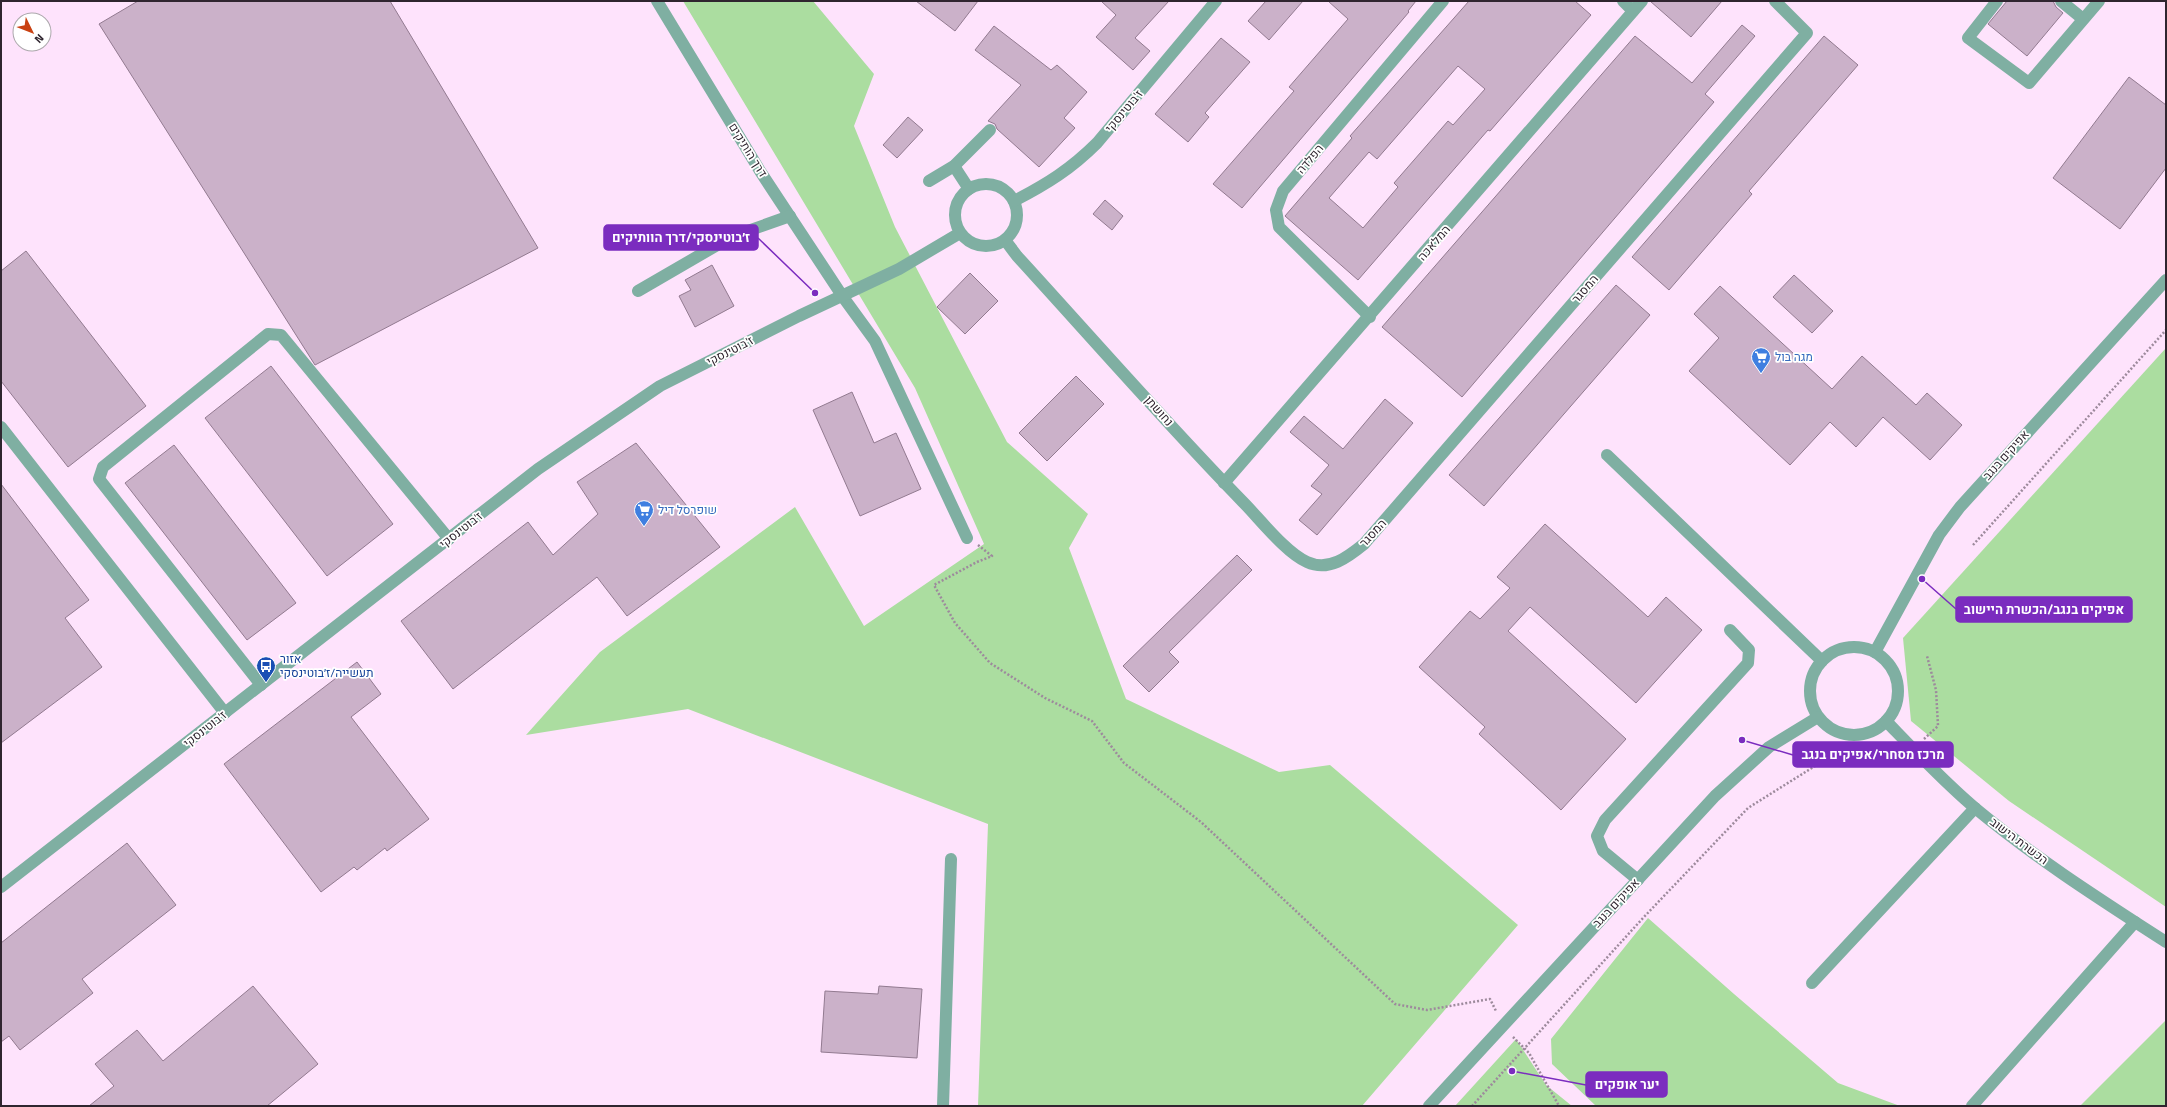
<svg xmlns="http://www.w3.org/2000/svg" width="2167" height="1107" font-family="'Titillium Web',Heebo,sans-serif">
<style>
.green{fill:#abdda0}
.building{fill:#cbb1c9;stroke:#927a90;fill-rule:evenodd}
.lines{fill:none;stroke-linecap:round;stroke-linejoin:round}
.path{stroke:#9d8a9c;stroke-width:2.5;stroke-dasharray:2 2;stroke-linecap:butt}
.minor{stroke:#7fafa2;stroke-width:12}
.labels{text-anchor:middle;stroke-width:3.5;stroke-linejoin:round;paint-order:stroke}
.street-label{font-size:12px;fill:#2f252f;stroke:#fff}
.shop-label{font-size:12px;fill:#366cbe;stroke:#fff;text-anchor:start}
.transit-label{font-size:12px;fill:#164399;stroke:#fff;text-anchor:start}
.leader{fill:none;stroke:#7b2cbf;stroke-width:1.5}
.callout-dot{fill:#7b2cbf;stroke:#fff;stroke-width:1.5}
.callout{fill:#7b2cbf;stroke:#7b2cbf;stroke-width:1.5}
.callout-label{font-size:13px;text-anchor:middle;font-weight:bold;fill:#fff}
</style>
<rect width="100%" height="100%" fill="#fee3fc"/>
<g class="green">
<polygon points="683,1 813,1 874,74 854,126 895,227 1007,442 1088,514 1069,548 1126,699 1279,772 1330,765 1518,925 1362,1106 978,1106 988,824 688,709 526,735 600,652 795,507 864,626 984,544 915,388"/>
<polygon points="2166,348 2166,907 2009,801 1911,721 1903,638"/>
<polygon points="1648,918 1734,994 1838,1083 1900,1106 1596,1106 1552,1064 1551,1039"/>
<polygon points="2166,1020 2166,1106 2080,1106"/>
<polygon points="1516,1039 1546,1085 1572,1106 1455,1106"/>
</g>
<g class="building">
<polygon points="138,1 390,1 538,248 315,365 99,24"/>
<polygon points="916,1 978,1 955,31"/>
<polygon points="1101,1 1169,1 1135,38 1150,51 1133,70 1096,37 1116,15"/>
<polygon points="1266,1 1303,1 1269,40 1248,21"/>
<polygon points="1328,1 1416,1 1408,11 1409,12 1242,208 1213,184 1294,91 1289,87 1348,19"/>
<path d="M1469 1H1575L1591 15 1490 131 1488 130 1358 280 1285 216 1352 138 1350 136ZM1458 66 1485 89 1453 125 1448 121 1394 183 1398 187 1363 228 1329 198 1369 152 1377 159Z"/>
<polygon points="1650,1 1722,1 1691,37"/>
<polygon points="2007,1 2053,1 2056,7 2063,13 2027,56 1988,24"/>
<polygon points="1742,25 1755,36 1705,94 1714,102 1462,397 1382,327 1635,36 1692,83"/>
<polygon points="994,26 1051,70 1057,65 1087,92 1064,118 1075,128 1039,167 997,129 995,124 988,121 1021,85 975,50"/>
<polygon points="1824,36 1858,65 1749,191 1752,194 1669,290 1632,257"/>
<polygon points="1221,38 1250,62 1205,113 1209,117 1188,142 1155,114"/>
<polygon points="2129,77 2166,105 2166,168 2120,229 2053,178"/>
<polygon points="908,117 923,130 897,158 883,145"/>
<polygon points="1105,200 1123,216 1112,230 1093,214"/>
<polygon points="26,251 146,406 68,467 1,381 1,271"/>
<polygon points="712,265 734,306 695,327 679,296 691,290 685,280"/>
<polygon points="970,273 998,301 965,334 937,307"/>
<polygon points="1794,275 1833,311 1812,333 1773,297"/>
<polygon points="1616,285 1650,315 1484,506 1449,475"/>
<polygon points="1720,286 1832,389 1862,356 1916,405 1927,393 1962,425 1930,460 1883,417 1856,447 1830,422 1790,465 1689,371 1719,338 1694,314"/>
<polygon points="271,366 393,524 327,576 205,418"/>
<polygon points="1076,376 1104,404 1047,461 1019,433"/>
<polygon points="852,392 874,443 896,433 921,489 860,516 813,410"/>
<polygon points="1385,399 1413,423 1317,535 1299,520 1322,494 1311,486 1329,465 1290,432 1304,416 1343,449"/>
<polygon points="636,443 720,547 627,616 597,577 453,689 401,621 528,522 553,555 598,514 577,482"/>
<polygon points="174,445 296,603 247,640 125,483"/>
<polygon points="1,484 89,600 65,618 102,667 1,743"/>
<polygon points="1545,524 1648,617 1666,597 1702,630 1636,703 1530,607 1508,631 1626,739 1561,810 1479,734 1485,727 1419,667 1470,611 1480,619 1510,588 1497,577"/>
<polygon points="1237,555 1252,570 1169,652 1179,662 1149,692 1123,666"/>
<polygon points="357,662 381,694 351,717 429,819 387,851 385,848 357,870 354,867 321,892 224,764"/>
<polygon points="127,843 176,905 82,979 93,993 20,1050 9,1036 1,1042 1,943"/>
<polygon points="253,986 318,1064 267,1106 89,1106 114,1086 95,1064 137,1030 163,1061"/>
<polygon points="879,986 922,989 917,1058 821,1052 825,991 878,994"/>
</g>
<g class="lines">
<g class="path">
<polyline points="978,545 992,556 977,562 934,585 955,623 990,663 1045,698 1092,721 1124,763 1201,822 1395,1004 1427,1010 1490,999 1496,1011"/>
<polyline points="1973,545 2166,330"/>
<polyline points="1924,739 1938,726 1936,690 1927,656"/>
<polyline points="1513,1037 1529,1053 1559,1106"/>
<polyline points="1472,1106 1643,918 1748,808 1823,761 1880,759 1900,764 1904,760"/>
</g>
<g class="minor">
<polyline points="657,1 760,171 843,297 875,341 967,538"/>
<polyline points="1623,1 1633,11"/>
<polyline points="1997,1 1968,38 2029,83 2099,1"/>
<polyline points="2061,1 2083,19"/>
<polyline points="954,166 969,189"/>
<polyline points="929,181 954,166 990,130"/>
<circle cx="986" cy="215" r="31"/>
<path d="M1014 201C1047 184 1071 169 1097 143L1216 1"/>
<path d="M1005 240 1017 256C1092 338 1164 421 1242 501 1259 518 1286 553 1307 562 1329 572 1348 557 1364 544L1807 33 1775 1"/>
<polyline points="638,291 731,237 790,216"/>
<polyline points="1370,317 1279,227 1276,210 1283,191 1443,1"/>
<polyline points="1,427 225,713"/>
<polyline points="1607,455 1822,661"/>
<polyline points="1224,483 1642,1"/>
<circle cx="1854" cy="691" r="44"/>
<polyline points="1875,652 1939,535 1960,507 2166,280"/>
<polyline points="261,685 99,479 103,467 268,334 281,335 449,539"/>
<path d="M1886 721C1915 751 1943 781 1975 808 2035 858 2101 900 2166 942"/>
<polyline points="1638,880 1603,851 1597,836 1605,820 1748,663 1749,650 1730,630"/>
<polyline points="1,887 538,469 660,386 799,316 899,269 960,233"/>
<polyline points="1812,983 1975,808"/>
<polyline points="943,1106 951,859"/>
<polyline points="1429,1106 1715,796 1769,747 1818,717"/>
<polyline points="1972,1106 2135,922"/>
</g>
</g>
<defs>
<g id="supermarket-pin" transform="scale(1)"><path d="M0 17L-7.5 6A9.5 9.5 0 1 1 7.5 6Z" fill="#3f7fe0" stroke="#fff"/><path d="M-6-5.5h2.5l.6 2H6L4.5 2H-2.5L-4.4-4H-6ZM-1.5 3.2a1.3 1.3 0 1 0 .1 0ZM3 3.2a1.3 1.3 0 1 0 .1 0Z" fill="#fff"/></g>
<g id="bus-pin" transform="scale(1)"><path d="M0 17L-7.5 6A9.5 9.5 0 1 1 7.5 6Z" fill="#1a4fb4" stroke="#fff"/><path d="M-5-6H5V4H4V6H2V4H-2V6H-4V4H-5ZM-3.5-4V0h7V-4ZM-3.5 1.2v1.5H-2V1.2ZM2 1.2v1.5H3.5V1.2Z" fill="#fff"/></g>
</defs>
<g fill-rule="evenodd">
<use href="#supermarket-pin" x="1761" y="357"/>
<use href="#supermarket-pin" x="644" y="510"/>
<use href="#bus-pin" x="266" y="666"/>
</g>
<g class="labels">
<g class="street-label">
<text transform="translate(1124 111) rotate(-50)" y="4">ז'בוטינסקי</text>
<text transform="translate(748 150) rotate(58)" y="4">דרך הותיקים</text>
<text transform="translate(1310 159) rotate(-50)" y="4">הפלדה</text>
<text transform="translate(1434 243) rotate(-49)" y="4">המלאכה</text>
<text transform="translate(1585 289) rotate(-49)" y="4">המסגר</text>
<text transform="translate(730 351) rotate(-27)" y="4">ז'בוטינסקי</text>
<text transform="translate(1159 411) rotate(48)" y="4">נחושתן</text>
<text transform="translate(2006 455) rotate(-48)" y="4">אפיקים בנגב</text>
<text transform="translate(461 530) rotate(-38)" y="4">ז'בוטינסקי</text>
<text transform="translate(1373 533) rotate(-47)" y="4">המסגר</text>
<text transform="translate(205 729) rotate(-38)" y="4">ז'בוטינסקי</text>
<text transform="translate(2019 841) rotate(37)" y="4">הכשרת הישוב</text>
<text transform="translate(1616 903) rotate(-47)" y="4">אפיקים בנגב</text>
</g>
<g class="shop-label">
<text x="1775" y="361">מגה בול</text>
<text x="658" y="514">שופרסל דיל</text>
</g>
<g class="transit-label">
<text x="280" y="663">אזור<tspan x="280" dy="14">תעשייה/ז׳בוטינסקי</tspan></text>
</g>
</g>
<path class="leader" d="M815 293L758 238M1922 579L1956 609M1742 740L1793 755M1512 1071L1586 1085"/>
<g class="callout-dot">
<circle cx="815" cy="293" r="4"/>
<circle cx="1922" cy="579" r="4"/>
<circle cx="1742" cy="740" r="4"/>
<circle cx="1512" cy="1071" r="4"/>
</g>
<g class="callout">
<rect x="604" y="225" width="154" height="25" rx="4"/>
<rect x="1956" y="597" width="176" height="25" rx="4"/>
<rect x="1793" y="742" width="160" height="25" rx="4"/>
<rect x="1586" y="1072" width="81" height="25" rx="4"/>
</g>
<g class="callout-label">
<text x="681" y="242">ז׳בוטינסקי/דרך הוותיקים</text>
<text x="2044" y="614">אפיקים בנגב/הכשרת היישוב</text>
<text x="1873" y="759">מרכז מסחרי/אפיקים בנגב</text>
<text x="1627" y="1089">יער אופקים</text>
</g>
<rect width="2167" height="1107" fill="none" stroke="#2f252f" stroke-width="4"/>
<g transform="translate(32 32) rotate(133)"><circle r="19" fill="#ffffff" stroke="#aca8ac"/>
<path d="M0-3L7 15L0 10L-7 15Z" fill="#c94112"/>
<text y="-6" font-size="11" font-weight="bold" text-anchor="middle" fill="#2f252f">N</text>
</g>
</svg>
